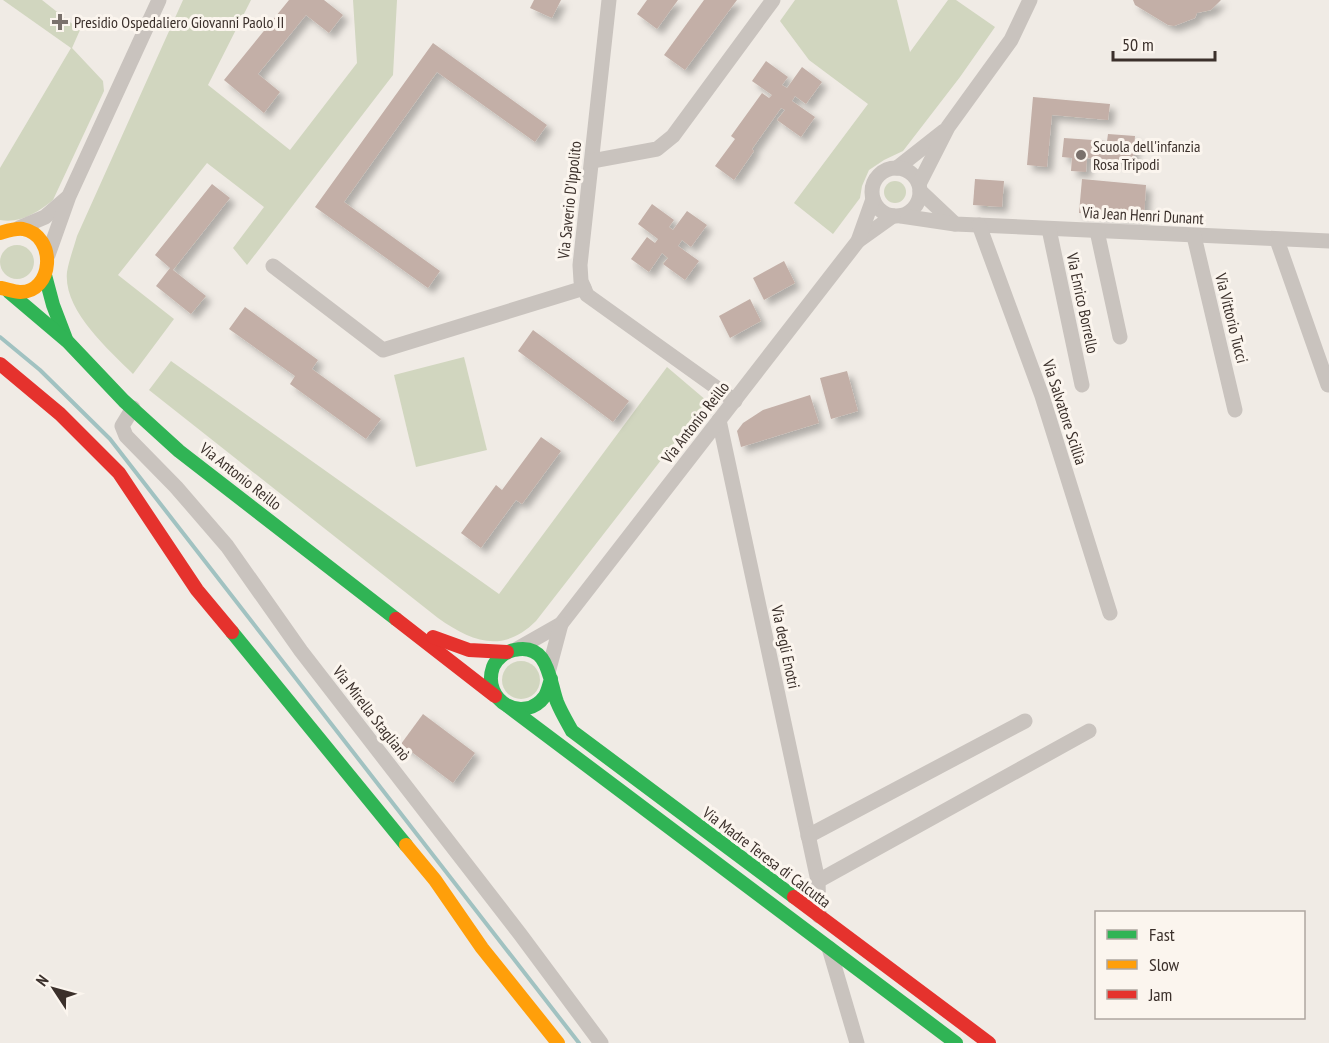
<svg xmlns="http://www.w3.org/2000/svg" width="1329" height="1043" font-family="'PT Sans Narrow',sans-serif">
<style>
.green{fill:#d1d6bf}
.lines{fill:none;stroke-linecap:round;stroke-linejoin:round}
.stream{stroke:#a1c2c1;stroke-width:4}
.building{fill:#c3afa7;filter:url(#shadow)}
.street{stroke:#c9c3be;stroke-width:15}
.fast{stroke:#30b455;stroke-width:14}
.slow{stroke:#ff9f0a;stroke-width:14}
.jam{stroke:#e5322d;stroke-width:14}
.poi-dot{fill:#7a716c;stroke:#fbf5ee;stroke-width:2}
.labels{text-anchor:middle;stroke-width:6;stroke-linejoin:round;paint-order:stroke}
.poi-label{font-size:16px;fill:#3b302b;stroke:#fbf5ee;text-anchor:start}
.street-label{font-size:16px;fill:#3b302b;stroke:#fbf5ee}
</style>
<defs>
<filter id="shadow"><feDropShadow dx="5.5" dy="5.5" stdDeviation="3" flood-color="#0004"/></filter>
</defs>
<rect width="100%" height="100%" fill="#f0ebe5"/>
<g class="green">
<path d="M3 0H42L80 30 72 48 103 81 104 91 53 200C38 212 20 224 0 220V168L71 48Z"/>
<path d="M183 0H251L208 85 290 150 357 63 353 0H397L393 75 247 265 233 248 264 207 207 163 118 275 174 319 133 374C108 349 63 310 67 272 69 260 74 247 77 236Z"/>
<polygon points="795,0 897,0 910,52 948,0 956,0 995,27 960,77 903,151 884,160 869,170 862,186 860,198 833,234 794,203 868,104 809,60 780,21"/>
<circle cx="895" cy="192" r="11"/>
<circle cx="17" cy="262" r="17"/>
<polygon points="464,357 487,450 416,467 394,375"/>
<path d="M171 361 499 594 667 367 707 401 536 621C503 654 472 642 438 618L149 390Z"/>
<circle cx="521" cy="680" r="19"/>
</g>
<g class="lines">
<polyline class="stream" points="0,337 40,370 110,439 579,1043"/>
</g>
<g class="building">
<polygon points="289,0 324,0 343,15 329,33 306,15 258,74 280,92 264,113 224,80"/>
<polygon points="534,0 561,0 552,18 530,8"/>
<polygon points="647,0 678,0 657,29 637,14"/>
<polygon points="704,0 737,0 685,70 664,55"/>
<polygon points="1133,0 1221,0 1211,10 1197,13 1195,18 1174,26 1168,25 1135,5"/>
<polygon points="433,43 547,125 535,142 437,72 344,202 440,271 428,288 315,207"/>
<polygon points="766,61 788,77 782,85 787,88 802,67 822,82 806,104 795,96 792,101 815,117 801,137 777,120 785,110 781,108 752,149 754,151 734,180 715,166 735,139 731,136 762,93 769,98 772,95 752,81"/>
<polygon points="1033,97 1110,104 1108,120 1052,115 1047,167 1027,165"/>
<polygon points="1108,134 1135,136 1133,162 1087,158 1086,172 1071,171 1072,158 1062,157 1064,138 1107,141"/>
<polygon points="975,179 1004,181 1002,207 973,205"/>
<polygon points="1082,179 1146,185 1144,218 1079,213"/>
<polygon points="212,184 230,198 173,270 206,296 191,314 156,286 170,268 155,255"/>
<polygon points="652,204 674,220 669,227 673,230 687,211 707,225 691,247 682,240 678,246 699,261 685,280 663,264 668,258 662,253 649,272 631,259 647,237 655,243 658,239 638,224"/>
<polygon points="784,261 795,283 764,300 753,278"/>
<polygon points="750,299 761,321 730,338 719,316"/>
<polygon points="245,307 318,360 312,369 381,419 366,439 290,384 295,376 229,329"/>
<polygon points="533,330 629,401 613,422 518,351"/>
<polygon points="847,371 858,411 831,419 820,378"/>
<polygon points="810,395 819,423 741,447 737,431 743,423 763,410"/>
<polygon points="541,437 561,451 522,504 516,500 481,548 461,533 496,485 502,490"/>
<polygon points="423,714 475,753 453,783 401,744"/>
</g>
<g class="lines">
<g class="street">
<polyline points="609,0 580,265 581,281 587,295 735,401"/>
<polyline points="592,161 657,149 673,136 773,0"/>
<polyline points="897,168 944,131"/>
<circle cx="896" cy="192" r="24"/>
<polyline points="919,184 948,127 1011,40 1030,0"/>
<polyline points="920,191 955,224"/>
<polyline points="901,216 955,224 1329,241"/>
<polyline points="979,225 1042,396 1110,613"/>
<polyline points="19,228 45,217 67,198"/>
<polyline points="1049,229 1082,385"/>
<polyline points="1097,231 1120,337"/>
<polyline points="1194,236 1235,410"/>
<polyline points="1277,240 1328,385"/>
<polyline points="858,241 893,216"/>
<polyline points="48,255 69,196 159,0"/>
<polyline points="273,266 383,350 584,288"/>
<polyline points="133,408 122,426 126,436 176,487 227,546 301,651 520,934 601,1043"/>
<polyline points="719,420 818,881 819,916"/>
<polyline points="517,649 561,624 858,241 873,199"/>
<polyline points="549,669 561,624"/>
<polyline points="808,836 1025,721"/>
<polyline points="818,881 1089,731"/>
<polyline points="829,948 857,1043"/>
</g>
<g class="fast">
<polyline points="45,275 53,305 66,339"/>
<polyline points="9,292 68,342 124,401 179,451 396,619"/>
<polyline points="232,632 406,845"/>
<path d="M551 679C549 685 548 691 545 696 524 725 481 701 493 667 496 659 505 652 514 650 549 642 549 680 557 702 561 712 567 722 572 731L794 897"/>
<polyline points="509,707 956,1043"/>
</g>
<g class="slow">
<path d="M0 233C7 231 16 228 23 229 58 236 53 293 20 292 14 292 7 289 1 288"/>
<polyline points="406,845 435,880 482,948 558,1043"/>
</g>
<g class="jam">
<polyline points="0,364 60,414 119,473 197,590 232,632"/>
<polyline points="396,619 495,696"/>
<polyline points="433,637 469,650 507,652"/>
<polyline points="794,897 989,1043"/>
</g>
</g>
<g class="poi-dot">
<path d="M57 13h6v6h6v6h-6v6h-6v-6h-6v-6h6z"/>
<circle cx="1081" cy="155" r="6"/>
</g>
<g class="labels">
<g class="poi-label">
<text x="74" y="28">Presidio Ospedaliero Giovanni Paolo II</text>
<text x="1093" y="152">Scuola dell'infanzia<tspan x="1093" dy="18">Rosa Tripodi</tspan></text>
</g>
<g class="street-label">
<text transform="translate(569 200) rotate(-84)" y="6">Via Saverio D'Ippolito</text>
<text transform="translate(1143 215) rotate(3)" y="6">Via Jean Henri Dunant</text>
<text transform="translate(1083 303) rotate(78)" y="6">Via Enrico Borrello</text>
<text transform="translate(1232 318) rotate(76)" y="6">Via Vittorio Tucci</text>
<text transform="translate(1065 412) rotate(72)" y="6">Via Salvatore Scillìa</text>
<text transform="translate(695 422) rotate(-52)" y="6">Via Antonio Reillo</text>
<text transform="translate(241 476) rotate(38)" y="6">Via Antonio Reillo</text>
<text transform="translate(786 647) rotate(78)" y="6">Via degli Enotri</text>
<text transform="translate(372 713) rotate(52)" y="6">Via Mirella Staglianò</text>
<text transform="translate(767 857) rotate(37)" y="6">Via Madre Teresa di Calcutta</text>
</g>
</g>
<rect x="1095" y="911" width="210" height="108" fill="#fbf5ee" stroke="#aea6a0" stroke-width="1.5"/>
<rect x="1107" y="930" width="30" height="9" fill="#30b455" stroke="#aea6a0" stroke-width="1.5"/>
<text x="1149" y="941" font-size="18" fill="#3b302b">Fast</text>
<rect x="1107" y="960" width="30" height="9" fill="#ff9f0a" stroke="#aea6a0" stroke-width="1.5"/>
<text x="1149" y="971" font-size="18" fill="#3b302b">Slow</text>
<rect x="1107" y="990" width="30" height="9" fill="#e5322d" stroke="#aea6a0" stroke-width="1.5"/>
<text x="1149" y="1001" font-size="18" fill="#3b302b">Jam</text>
<g transform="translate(54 989) rotate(306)" stroke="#fbf5ee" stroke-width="4.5" paint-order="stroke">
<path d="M0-4.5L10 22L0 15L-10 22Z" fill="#3b302b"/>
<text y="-9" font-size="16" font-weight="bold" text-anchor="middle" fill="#3b302b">N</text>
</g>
<path d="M1113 51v9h102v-9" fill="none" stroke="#3b302b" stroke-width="3"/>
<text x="1122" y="51" font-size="18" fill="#3b302b" stroke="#fbf5ee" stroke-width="4.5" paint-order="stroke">50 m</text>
</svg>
